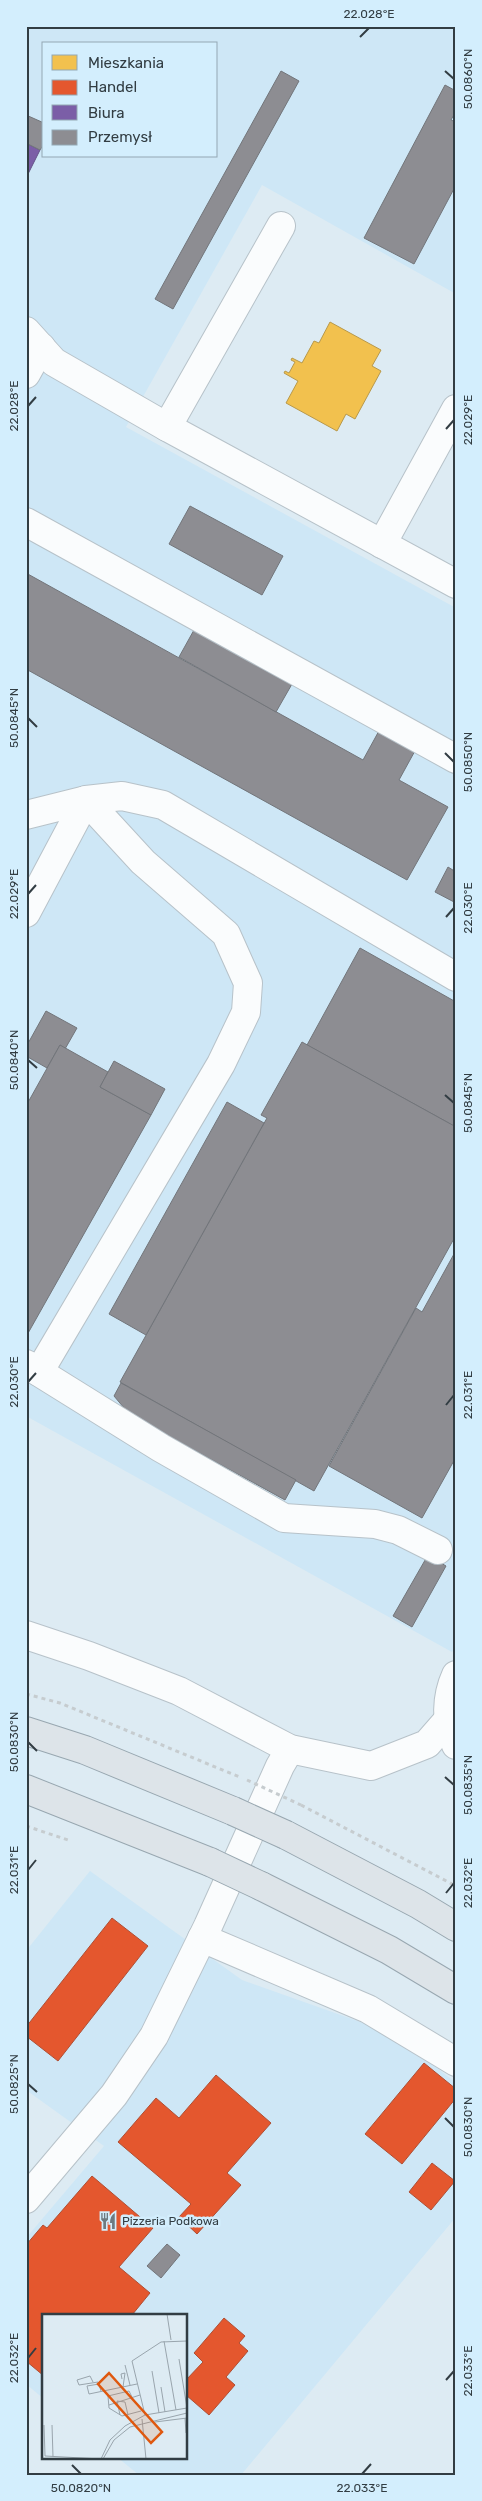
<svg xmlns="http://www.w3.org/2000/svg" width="482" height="2501" font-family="Rubik,sans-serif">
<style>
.built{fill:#cee7f6;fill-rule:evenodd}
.homes{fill:#f2c14e;stroke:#b8994b}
.shops{fill:#e4572e;stroke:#af4f34}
.offices{fill:#7b5ea7;stroke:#655489}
.industry{fill:#8d8d92;stroke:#72757a}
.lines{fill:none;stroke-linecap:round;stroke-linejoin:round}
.minor-casing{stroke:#b7c2c9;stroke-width:30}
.major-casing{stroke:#98a7b0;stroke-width:30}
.path{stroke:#c6cccf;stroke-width:3;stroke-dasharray:4 4;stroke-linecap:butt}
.minor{stroke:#fafcfd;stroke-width:28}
.major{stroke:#dde4e9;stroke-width:28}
.major-bridge-casing{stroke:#98a7b0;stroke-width:30;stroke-linecap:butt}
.path-bridge{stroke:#c6cccf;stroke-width:3;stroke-dasharray:4 4;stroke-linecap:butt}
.major-bridge{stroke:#dde4e9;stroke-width:28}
.ticks{fill:none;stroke:#323d43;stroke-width:2}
.labels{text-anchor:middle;stroke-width:5;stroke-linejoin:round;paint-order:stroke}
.poi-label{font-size:12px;fill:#323d43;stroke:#d3eefd;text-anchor:start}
.inset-road{fill:none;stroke:#99a5ad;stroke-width:1}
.view{fill:#df580f;fill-opacity:0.15;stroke:#df580f;stroke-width:2.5}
.inset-edge{fill:none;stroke:#323d43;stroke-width:2.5}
.neatline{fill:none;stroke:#323d43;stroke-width:2}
.ticks-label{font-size:12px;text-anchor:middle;fill:#323d43}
</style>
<rect width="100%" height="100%" fill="#ddebf3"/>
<g class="built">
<path d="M26 26H456V294L262 185 126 427 456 608V1646L452 1652 26 1416ZM44 44H216V156H44Z"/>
<polygon points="90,1871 242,1980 366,2024 437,2068 456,2083 456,2217 241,2475 139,2475 117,2457 186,2457 186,2315 44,2315 44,2399 26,2384 26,2238 104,2146 26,2090 26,1951"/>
</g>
<polygon class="homes" points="330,322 381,350 372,366 381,371 355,419 346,414 337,431 286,403 298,381 284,373 285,371 289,373 295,362 291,360 292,358 302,363 314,341 319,343"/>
<g class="shops">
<polygon points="112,1918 148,1946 58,2061 26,2036 26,2027"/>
<polygon points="424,2063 456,2089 456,2098 402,2164 365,2134"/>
<polygon points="216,2075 271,2123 227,2173 241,2185 197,2234 179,2217 191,2204 118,2142 156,2098 179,2118"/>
<polygon points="432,2163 455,2181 431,2210 409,2192"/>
<polygon points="92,2176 153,2228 119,2267 150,2293 132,2315 44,2315 44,2376 26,2361 26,2245 43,2225 47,2228"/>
<polygon points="224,2318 245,2336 239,2343 248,2351 226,2377 235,2385 209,2415 186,2395 186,2380 203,2362 194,2353"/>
</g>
<polygon class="offices" points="26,143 40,150 26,178"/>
<g class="industry">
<polygon points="281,71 299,81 173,309 155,299"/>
<polygon points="445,85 456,91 456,111 451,120 456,122 456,185 414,264 364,238"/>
<polygon points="26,115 44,123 44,144 40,150 26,143"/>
<polygon points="190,506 283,556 262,595 169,544"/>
<polygon points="26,573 363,760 380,729 416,749 399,780 448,807 407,880 26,669"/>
<polygon points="194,630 292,684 276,712 179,657"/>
<polygon points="448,867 456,872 456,903 435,892"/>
<polygon points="360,948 456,1002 456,1127 307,1045"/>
<polygon points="46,1011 77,1028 65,1049 60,1045 47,1068 26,1056 26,1047"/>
<polygon points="302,1042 456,1127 456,1235 314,1491 120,1382 267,1118 261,1115"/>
<polygon points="60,1045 108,1072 100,1087 151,1115 27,1335 26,1106"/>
<polygon points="114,1061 165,1089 151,1115 100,1087"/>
<polygon points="227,1102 264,1123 146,1335 109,1314"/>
<polygon points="454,1254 456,1256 456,1457 422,1518 329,1466 416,1308 422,1312"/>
<polygon points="121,1383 296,1480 285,1500 130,1415 114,1396"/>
<polygon points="428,1555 446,1566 412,1627 393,1616"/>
<polygon points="167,2244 180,2255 161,2278 147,2266"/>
</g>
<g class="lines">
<g class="minor-casing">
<g id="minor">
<polyline points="26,331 54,362 167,427 456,584"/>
<polyline points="26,374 41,347"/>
<polyline points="167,427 281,226"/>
<polyline points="26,522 456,759"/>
<polyline points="382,544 456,409"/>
<polyline points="26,815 86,800 122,796 163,805 456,977"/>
<polyline points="26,913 86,800 143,862 226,934 248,983 246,1012 221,1064 39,1372"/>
<polyline points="26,1364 161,1448 284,1518 375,1524 398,1530 438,1550"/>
<polyline points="26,1635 89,1656 179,1691 290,1749 371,1766 427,1744 448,1720"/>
<path d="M456 1675C446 1697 445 1723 456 1745"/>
<polyline points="202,1938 368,2009 456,2062"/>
<polyline points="26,2199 114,2095 154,2036 208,1926 280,1766 290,1749"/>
</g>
</g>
<g class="major-casing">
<g id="major">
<polyline points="26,1731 85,1750 233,1811"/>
<polyline points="26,1789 210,1862"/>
<polyline points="286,1835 418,1904 456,1927"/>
<polyline points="261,1886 389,1950 456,1990"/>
</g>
</g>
<g class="path">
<polyline points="26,1694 60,1703 242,1778"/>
<polyline points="301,1805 456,1886"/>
<polyline points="26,1826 71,1841"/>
</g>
<use href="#minor" class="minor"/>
<use href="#major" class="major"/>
<g class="major-bridge-casing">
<g id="major-bridge">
<polyline points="233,1811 286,1835"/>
<polyline points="210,1862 261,1886"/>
</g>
</g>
<polyline class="path-bridge" points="247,1780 301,1805"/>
<use href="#major-bridge" class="major-bridge"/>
</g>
<path class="ticks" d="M360 37 369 28M445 71 454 79M28 406 36 397M446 429 454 420M28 718 37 727M445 753 454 762M28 894 36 885M446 917 454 908M28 1060 37 1068M445 1095 454 1103M28 1382 36 1373M446 1405 454 1395M28 1742 37 1751M445 1777 454 1785M28 1870 36 1860M446 1893 454 1883M28 2084 37 2092M445 2118 454 2127M28 2358 36 2348M446 2380 454 2371M72 2465 81 2474M362 2474 371 2464"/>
<defs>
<g id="restaurant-bare" transform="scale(1.35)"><path d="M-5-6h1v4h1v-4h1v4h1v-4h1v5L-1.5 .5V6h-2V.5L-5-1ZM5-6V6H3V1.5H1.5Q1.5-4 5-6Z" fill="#6e7a81" stroke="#d3eefd" stroke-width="2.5" paint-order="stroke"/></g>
</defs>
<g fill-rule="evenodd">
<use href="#restaurant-bare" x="108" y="2221"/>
</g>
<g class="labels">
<g class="poi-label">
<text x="122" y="2225">Pizzeria Podkowa</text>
</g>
</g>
<g transform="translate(42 2314)">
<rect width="145" height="145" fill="#ddebf3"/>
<path class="inset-road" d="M125 0 129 26M122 27 134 96M137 45 145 94M83 51 88 71M110 57 117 99M80 65 79 60 83 59 81 73M51 68 48 62 35 66 37 71 56 68 59 77M57 70 45 72 47 80 95 70M119 73 123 98M90 83 87 77 66 82 67 94 80 102 99 97M67 91 98 81M78 101 75 87 83 88 86 101M103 101 90 47 119 28 145 27M143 104 144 119M100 105 104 145M113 108 145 104M2 111 3 142 59 145M10 111 11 143M59 145 68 126 83 112 103 101 145 94M61 145 72 126 88 113 145 99"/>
<path class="view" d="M67 59 120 118 109 129 56 70Z"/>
<rect width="145" height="145" class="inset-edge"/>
</g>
<rect width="482" height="2501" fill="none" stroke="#d3eefd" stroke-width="55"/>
<rect x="42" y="42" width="175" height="115" fill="#d3eefd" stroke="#93a7b3"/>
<rect x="52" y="55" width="25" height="15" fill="#f2c14e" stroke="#93a7b3"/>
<text x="88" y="68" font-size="15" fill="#323d43">Mieszkania</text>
<rect x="52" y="80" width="25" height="15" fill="#e4572e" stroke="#93a7b3"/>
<text x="88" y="92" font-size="15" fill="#323d43">Handel</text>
<rect x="52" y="105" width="25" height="15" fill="#7b5ea7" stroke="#93a7b3"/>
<text x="88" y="118" font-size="15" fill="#323d43">Biura</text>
<rect x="52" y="130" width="25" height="15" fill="#8d8d92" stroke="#93a7b3"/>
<text x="88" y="142" font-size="15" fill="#323d43">Przemysł</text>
<rect x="28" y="28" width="426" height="2446" class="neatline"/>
<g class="ticks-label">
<text x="369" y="18">22.028°E</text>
<text transform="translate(468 79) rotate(-90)" y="4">50.0860°N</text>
<text transform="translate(14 406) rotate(-90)" y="4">22.028°E</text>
<text transform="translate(468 420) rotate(-90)" y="4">22.029°E</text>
<text transform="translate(14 718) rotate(-90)" y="4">50.0845°N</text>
<text transform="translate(468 762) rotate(-90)" y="4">50.0850°N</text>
<text transform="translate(14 894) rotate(-90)" y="4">22.029°E</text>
<text transform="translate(468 908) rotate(-90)" y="4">22.030°E</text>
<text transform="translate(14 1060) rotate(-90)" y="4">50.0840°N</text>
<text transform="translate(468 1103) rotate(-90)" y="4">50.0845°N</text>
<text transform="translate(14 1382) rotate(-90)" y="4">22.030°E</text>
<text transform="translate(468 1395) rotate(-90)" y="4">22.031°E</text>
<text transform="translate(14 1742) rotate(-90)" y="4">50.0830°N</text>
<text transform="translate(468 1785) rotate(-90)" y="4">50.0835°N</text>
<text transform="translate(14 1870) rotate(-90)" y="4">22.031°E</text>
<text transform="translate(468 1883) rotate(-90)" y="4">22.032°E</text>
<text transform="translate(14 2084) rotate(-90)" y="4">50.0825°N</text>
<text transform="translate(468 2127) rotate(-90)" y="4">50.0830°N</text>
<text transform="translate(14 2358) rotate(-90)" y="4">22.032°E</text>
<text transform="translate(468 2371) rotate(-90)" y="4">22.033°E</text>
<text x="81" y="2492">50.0820°N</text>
<text x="362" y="2492">22.033°E</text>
</g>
</svg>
